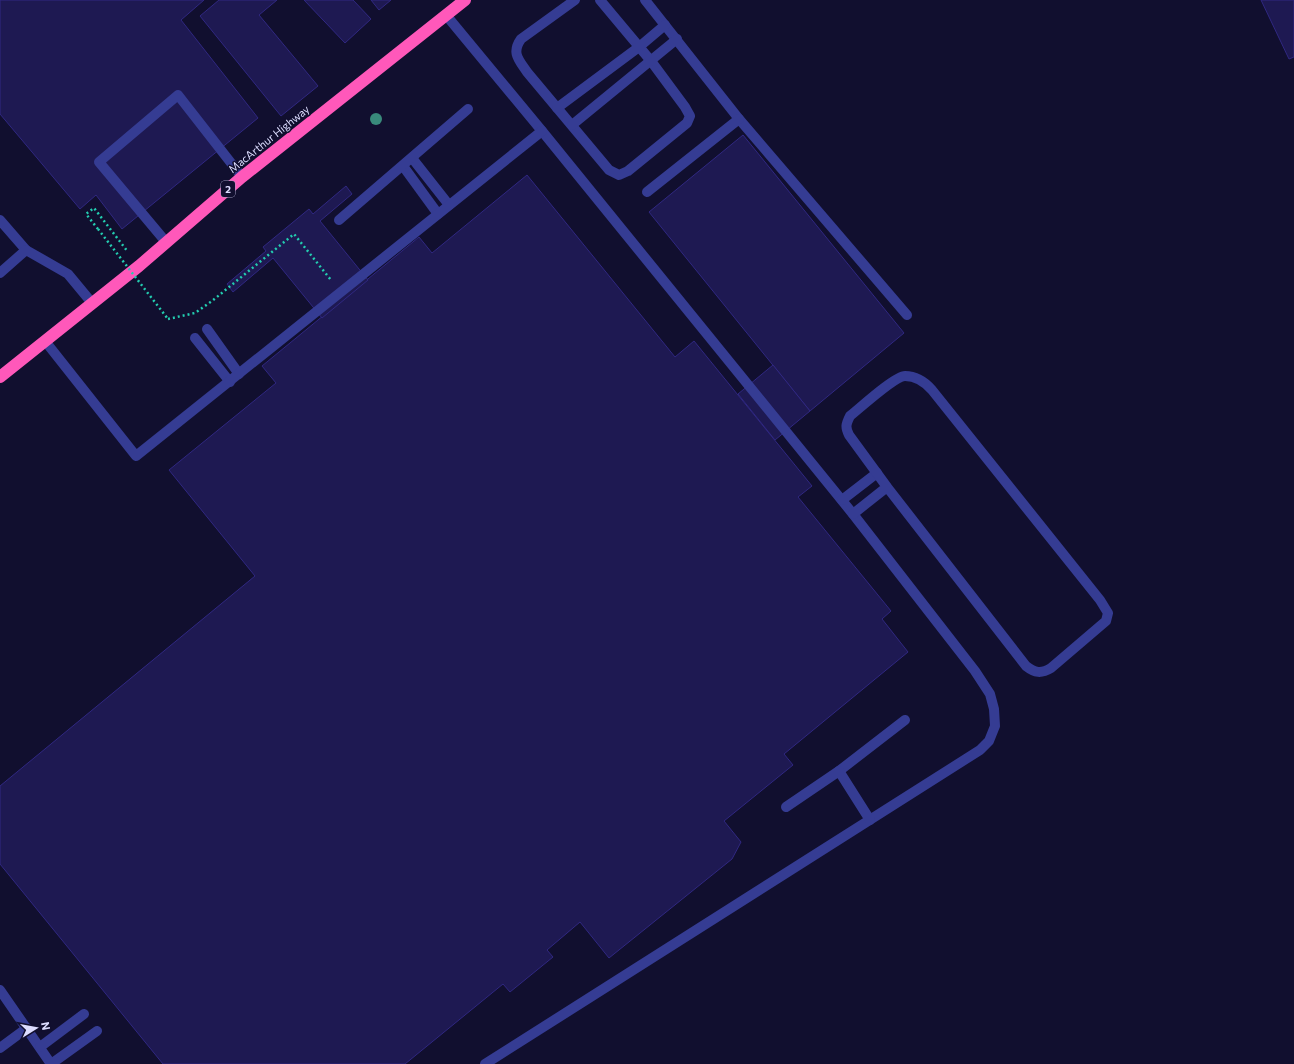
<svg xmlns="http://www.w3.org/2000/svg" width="1294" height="1064" font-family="Commissioner,sans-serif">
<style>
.building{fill:#1e1952;stroke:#302881}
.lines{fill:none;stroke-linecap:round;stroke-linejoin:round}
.path{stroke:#23cdb0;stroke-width:2.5;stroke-dasharray:2 3;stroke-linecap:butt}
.lane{stroke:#353c93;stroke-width:10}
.highway{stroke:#ff58ba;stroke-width:12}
.path-bridge{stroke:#23cdb0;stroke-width:2.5;stroke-dasharray:2 3;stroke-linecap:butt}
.tree{fill:#398a7b}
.labels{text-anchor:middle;stroke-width:3;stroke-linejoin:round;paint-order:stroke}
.shield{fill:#110f2f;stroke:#a09fc1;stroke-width:1}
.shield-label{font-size:10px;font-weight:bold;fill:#ddf}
.street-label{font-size:11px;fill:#ddf;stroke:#110f2f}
</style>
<rect width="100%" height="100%" fill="#110f2f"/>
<g class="building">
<polygon points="0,0 204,0 181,20 258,118 122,229 96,195 80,209 0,114"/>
<polygon points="219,0 277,0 259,15 318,86 281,116 200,16"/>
<polygon points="304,0 353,0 371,19 345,43"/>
<polygon points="371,0 391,0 379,10"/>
<polygon points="1261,0 1294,0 1294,57 1289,59"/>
<polygon points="743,135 904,333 810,411 649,212"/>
<polygon points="527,175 675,357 694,341 812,486 798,497 891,611 882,619 908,652 784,754 793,765 724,821 741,842 732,859 609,958 580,922 547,950 553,957 510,992 503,984 405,1064 163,1064 0,864 0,786 255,576 169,470 276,383 262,366 419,237 432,253"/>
<polygon points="346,186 352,194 320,221 368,280 322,318 273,258 233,292 227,284 266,251 263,247 309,209 313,214"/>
<polygon points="773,365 810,411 775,440 738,394"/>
</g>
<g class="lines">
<g class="path">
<polyline points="98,229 86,214 94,208 128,252"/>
<polyline points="168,319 195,313 212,301 294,234 331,280"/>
</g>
<g class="lane">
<path d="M575 0 521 39C511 53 519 60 527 72L609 170 619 175 628 171 687 123 690 116 685 107 651 61 600 0"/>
<polyline points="645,0 739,119 907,315"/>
<polyline points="446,15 542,131 853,514 975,671 990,694 994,709 995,726 989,741 980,750 485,1064"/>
<polyline points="557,108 639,47 665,25"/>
<polyline points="572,125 677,39"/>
<polyline points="412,158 449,205"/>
<polyline points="403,166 438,214"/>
<polyline points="647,192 739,119"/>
<polyline points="0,220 26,250"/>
<polyline points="339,220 468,109"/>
<polyline points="166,242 99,162 178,95 242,177"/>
<polyline points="0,273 26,250 68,274 92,303"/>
<polyline points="207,329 239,374"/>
<polyline points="195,338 230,382"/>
<polyline points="45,341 136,456 542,131"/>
<polyline points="842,500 877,473"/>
<path d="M853 514 887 487 1026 666C1035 673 1041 674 1051 668L1106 621 1108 613 1100 600 932 390C925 382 917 376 905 376 895 376 860 408 850 416 846 424 845 427 849 435L887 487"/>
<polyline points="839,771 905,720"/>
<polyline points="786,807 839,771 870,820"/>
<polyline points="0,990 51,1064"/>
<polyline points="40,1047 84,1014"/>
<polyline points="0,1048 27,1028"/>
<polyline points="51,1064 97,1031"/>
</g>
<polyline class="highway" points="0,377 139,266 242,177 465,0"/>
<polyline class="path-bridge" points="98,229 168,319"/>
</g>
<circle class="tree" cx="376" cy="119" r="6"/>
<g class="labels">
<rect class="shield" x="221" y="181" width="14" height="16" rx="3"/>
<g class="shield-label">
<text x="228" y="193">2</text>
</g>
<g class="street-label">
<text transform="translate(269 139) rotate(-39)" y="4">MacArthur Highway</text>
</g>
</g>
<g transform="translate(36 1028) rotate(79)" stroke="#110f2f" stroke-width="3" paint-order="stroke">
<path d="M0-3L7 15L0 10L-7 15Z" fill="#ddddff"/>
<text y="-6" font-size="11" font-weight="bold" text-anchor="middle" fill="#ddddff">N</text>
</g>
</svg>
